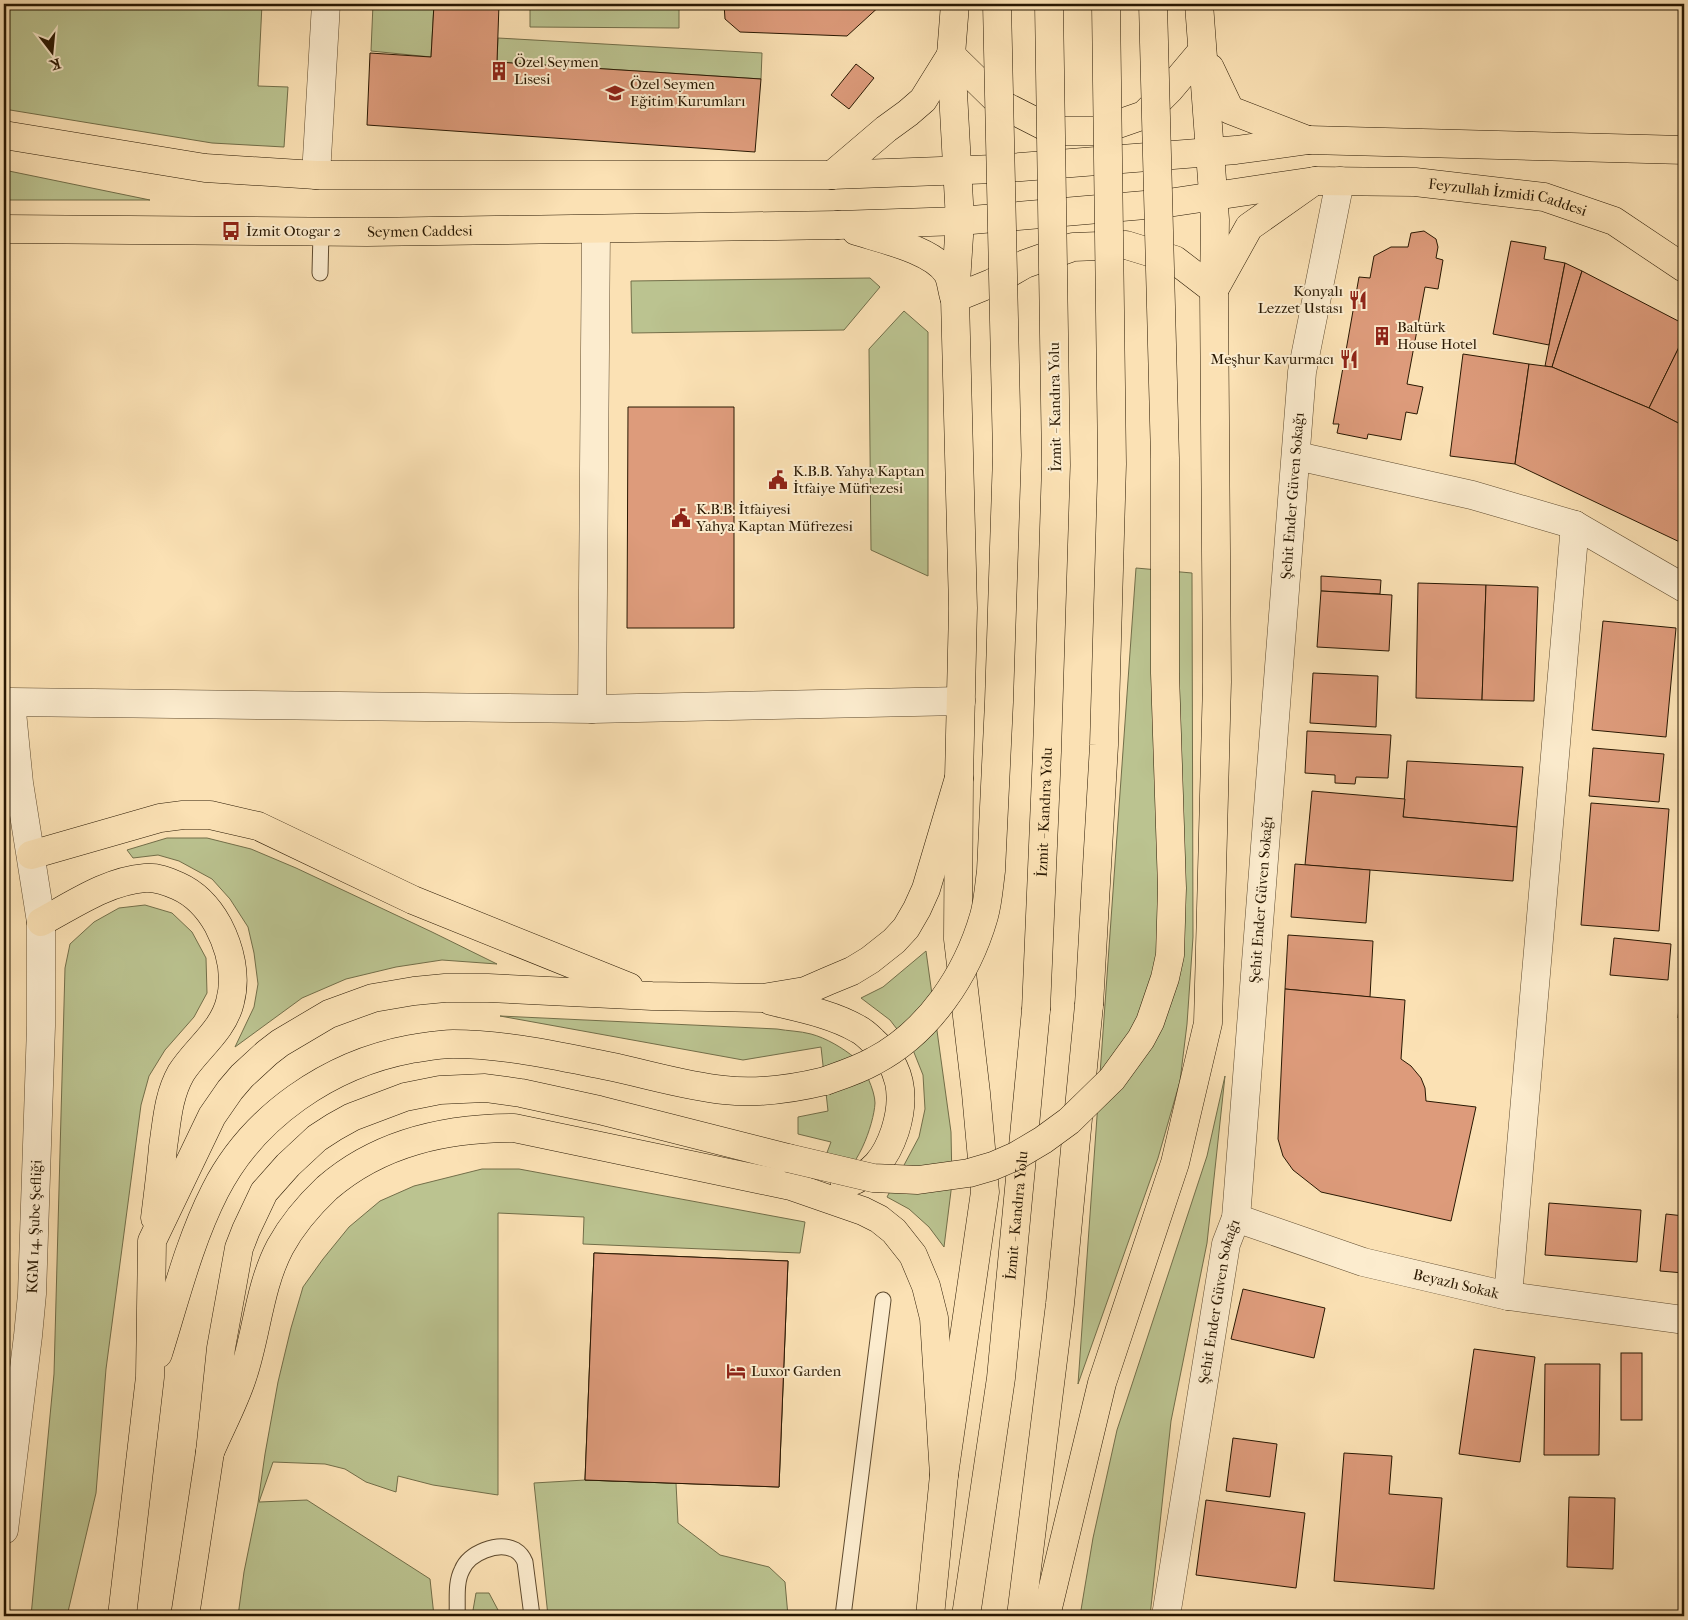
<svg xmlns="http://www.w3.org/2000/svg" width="1688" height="1620" font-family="'IM FELL French Canon',serif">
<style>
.green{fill:#bbc390;stroke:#726e49}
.building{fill:#dd9b7b;stroke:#291802;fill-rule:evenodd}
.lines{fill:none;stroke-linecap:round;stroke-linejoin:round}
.service-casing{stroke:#5e4a2e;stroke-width:17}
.minor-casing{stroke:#5e4a2e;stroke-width:29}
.tertiary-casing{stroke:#5e4a2e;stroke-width:29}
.primary-casing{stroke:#291802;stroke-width:29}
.trunk-casing{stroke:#291802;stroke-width:29}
.motorway-casing{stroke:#291802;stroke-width:29}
.service{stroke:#fcecce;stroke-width:15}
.minor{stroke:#fcecce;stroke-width:28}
.tertiary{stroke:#fcecce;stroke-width:28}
.primary{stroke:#fbe1b4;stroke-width:28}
.trunk{stroke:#fbe1b4;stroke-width:28}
.motorway{stroke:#fbe1b4;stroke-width:28}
.trunk-bridge-casing{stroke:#291802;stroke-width:29;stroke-linecap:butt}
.motorway-bridge-casing{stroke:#291802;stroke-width:29;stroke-linecap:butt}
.trunk-bridge{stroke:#fbe1b4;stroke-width:28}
.motorway-bridge{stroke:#fbe1b4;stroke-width:28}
.labels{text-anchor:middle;stroke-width:4;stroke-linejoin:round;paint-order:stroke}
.poi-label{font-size:15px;fill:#291802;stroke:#fcecce;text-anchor:start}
.street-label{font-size:15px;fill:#291802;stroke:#fcecce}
</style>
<rect width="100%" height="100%" fill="#fbe1b4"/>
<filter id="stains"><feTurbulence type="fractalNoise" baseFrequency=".004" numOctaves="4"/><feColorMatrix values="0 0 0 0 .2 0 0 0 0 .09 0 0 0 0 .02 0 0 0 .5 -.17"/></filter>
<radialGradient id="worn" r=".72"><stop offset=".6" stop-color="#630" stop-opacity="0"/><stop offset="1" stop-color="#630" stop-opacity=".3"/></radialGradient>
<g class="green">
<polygon points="4,4 262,4 258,86 288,87 284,147 212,143 4,109"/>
<polygon points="373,4 434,4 431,57 371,51"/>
<polygon points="530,4 679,4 679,28 530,27"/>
<polygon points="498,38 762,53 761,79 497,62"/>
<polygon points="4,170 150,200 4,200"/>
<polygon points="870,278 880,287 844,330 632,333 631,281"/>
<polygon points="904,311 928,332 928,576 871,550 869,349"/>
<polygon points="1136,568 1192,573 1193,937 1187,1024 1180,1081 1158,1158 1078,1384"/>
<polygon points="167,838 207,838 251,849 296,868 432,932 497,964 442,960 396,967 346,979 302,998 235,1047 254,1007 258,984 254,953 248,927 230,899 212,879 179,861 158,855 133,858 127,850"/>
<polygon points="145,905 172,913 192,932 206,958 207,993 194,1017 165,1050 149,1076 141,1105 106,1369 96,1493 67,1616 31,1616 54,1374 65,968 70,944 94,922 119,908"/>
<polygon points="926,951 951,1132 952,1183 944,1247 929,1227 909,1209 887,1197 919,1137 925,1109 923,1075 913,1050 890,1020 861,998 883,987"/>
<path d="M500 1016 777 1029C788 1031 800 1031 811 1034 826 1038 843 1048 855 1058 864 1066 875 1091 875 1103 874 1124 856 1176 832 1180 828 1181 821 1179 817 1179L831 1142 798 1134V1117L828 1111 821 1047 743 1060Z"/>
<polygon points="1225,1076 1207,1243 1171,1421 1150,1616 1080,1616 1093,1538 1117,1430 1207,1156"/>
<polygon points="482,1169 519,1169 805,1222 800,1253 583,1244 584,1217 498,1213 498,1495 433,1485 398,1476 396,1492 366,1482 345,1469 325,1464 273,1462 259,1502 307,1500 430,1579 434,1616 238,1616 244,1572 258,1503 265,1454 278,1382 291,1328 303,1287 323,1259 349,1227 380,1201 414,1186"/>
<polygon points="585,1480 676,1483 678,1523 720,1555 769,1567 785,1582 788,1616 548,1616 534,1483"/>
<polygon points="476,1593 489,1593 498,1610 499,1616 472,1616"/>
</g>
<g class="building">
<polygon points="434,4 499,4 497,62 761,79 755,152 367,125 370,53 431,57"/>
<polygon points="724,4 882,4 847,36 740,32 725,19"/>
<polygon points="856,64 874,78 849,109 831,95"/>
<polygon points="1424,231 1436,239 1438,247 1436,258 1443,260 1438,289 1425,287 1407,384 1423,387 1417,414 1406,412 1401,440 1368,434 1367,439 1337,433 1339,424 1333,424 1359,277 1370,278 1374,256 1391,247 1408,247 1411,233"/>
<polygon points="1511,241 1546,247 1544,259 1565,263 1549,345 1493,334"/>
<polygon points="1565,263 1582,271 1552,367 1545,366"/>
<polygon points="1582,271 1684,324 1684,337 1649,408 1552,367"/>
<polygon points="1684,337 1684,426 1649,408"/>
<polygon points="1463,354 1529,364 1515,464 1450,456"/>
<polygon points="1529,364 1552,367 1649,408 1684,426 1684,544 1515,464"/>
<polygon points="628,407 734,407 734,628 627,628"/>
<polygon points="1321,576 1381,580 1380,594 1321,591"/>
<polygon points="1418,583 1486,585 1482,700 1416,698"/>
<polygon points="1486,585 1538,587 1534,701 1482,700"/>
<polygon points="1321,591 1392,595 1389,651 1317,647"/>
<polygon points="1603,621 1676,628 1666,737 1592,730"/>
<polygon points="1313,673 1378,676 1376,727 1310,723"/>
<polygon points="1307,731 1391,735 1388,778 1356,777 1355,784 1335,783 1335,775 1305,773"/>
<polygon points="1593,748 1664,754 1659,802 1589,796"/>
<polygon points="1407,761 1523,767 1517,827 1403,817"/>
<polygon points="1312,791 1405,799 1403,817 1517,827 1513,881 1305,865"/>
<polygon points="1591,803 1669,809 1659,931 1581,925"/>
<polygon points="1295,864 1370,870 1366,923 1291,917"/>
<polygon points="1288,935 1373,941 1370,997 1285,989"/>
<polygon points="1614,938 1671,944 1668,980 1610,975"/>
<polygon points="1681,986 1684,986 1684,1019 1678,1018"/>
<polygon points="1285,989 1405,1000 1401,1059 1411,1066 1421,1078 1425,1088 1426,1101 1476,1107 1451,1221 1321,1192 1293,1170 1283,1156 1278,1139"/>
<polygon points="1683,1109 1684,1109 1684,1154 1681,1153"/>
<polygon points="1549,1203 1641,1210 1637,1262 1545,1255"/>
<polygon points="1666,1214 1684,1216 1684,1273 1660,1271"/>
<path d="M594 1253 788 1261 779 1487 585 1480ZM635 1306H646V1320H680V1308H691L686 1433 672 1432 671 1423 646 1422V1432L629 1431Z"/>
<polygon points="594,1253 788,1261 779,1487 585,1480"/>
<polygon points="1243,1289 1325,1308 1314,1358 1231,1339"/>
<polygon points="1474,1349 1535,1357 1520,1462 1459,1454"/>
<rect x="1621" y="1353" width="21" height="67"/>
<polygon points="1545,1364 1600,1364 1599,1455 1544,1455"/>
<polygon points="1233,1438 1277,1444 1270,1497 1226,1491"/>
<polygon points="1344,1453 1392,1456 1389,1494 1442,1498 1434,1589 1334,1581"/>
<polygon points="1569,1497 1615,1498 1613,1569 1567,1567"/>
<polygon points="1206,1500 1305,1513 1296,1588 1196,1575"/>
</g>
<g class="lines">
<g class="service-casing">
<g id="service">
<polyline points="320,273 321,232"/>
<path d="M457 1616C458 1601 455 1583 462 1570 469 1553 498 1541 515 1550 520 1553 523 1557 525 1562L532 1616"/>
<polyline points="843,1616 883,1300"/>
</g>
</g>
<g class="minor-casing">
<g id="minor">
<polyline points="1297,456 1472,495 1575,525 1684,588"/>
<polyline points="592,709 596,230"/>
<path id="s1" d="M1236 1218 1363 1262 1508 1296 1684 1320"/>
<polyline points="1508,1296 1575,525"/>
<path id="s2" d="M4 1530 28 1336 32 1294 41 1026V922L19 783 11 702 592 709 961 701"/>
<path id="s3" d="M1166 1616 1226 1244 1236 1218 1302 372 1340 181"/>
</g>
</g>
<g class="tertiary-casing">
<polyline id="tertiary" points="316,175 326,4"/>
</g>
<g class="primary-casing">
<g id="primary">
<polyline points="4,135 205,168 316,175 832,175"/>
<polyline points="1309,140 1684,150"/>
<path id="s4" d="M1315 181 1415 182 1544 197 1614 221 1684 268"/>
<path id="s5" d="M4 229 367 232 838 225"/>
</g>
</g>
<g class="trunk-casing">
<g id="trunk">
<polyline points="951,55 1001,104 1054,131 1098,131 1144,115 1170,89 1202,51"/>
<polyline points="1210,68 1230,110 1305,139"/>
<polyline points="832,175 995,169 1236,150 1309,140"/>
<polyline points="832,175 886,129 908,113 923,100 951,55"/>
<polyline points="838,225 960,221 1168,203 1315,181"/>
<path d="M856 231C881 239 934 250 948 274 951 280 952 290 954 297"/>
<polyline points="955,298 992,283 1025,264 1073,247 1126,245 1175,260 1214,290 1249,227 1310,184"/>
<polyline points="930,1616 944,1475 985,1192 976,1093 958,939 959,778 963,608 955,298 960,221 951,55 955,4"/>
<path id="s6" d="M966 1616 1001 1378 1036 1010"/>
<polyline points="1021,1616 1060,1304 1089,1005"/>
<polyline points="1046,1616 1102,1383 1175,1163 1208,1023 1217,682 1214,290 1215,220 1199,4"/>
</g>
</g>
<g class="motorway-casing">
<g id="motorway">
<polyline points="31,855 160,818 183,815 210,815 258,826 413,900 629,987"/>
<path d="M41 922C73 905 107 881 145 878 157 877 167 881 178 886 196 894 208 907 218 925 230 948 237 976 230 1002 223 1031 196 1049 181 1073 168 1096 167 1121 163 1147 161 1171 158 1194 155 1218"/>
<path d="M771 1001C800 1008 832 1014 858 1029 864 1032 869 1037 873 1041 902 1066 906 1096 895 1131 886 1158 873 1175 845 1184"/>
<path d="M158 1354C175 1300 189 1242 215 1191 253 1116 330 1064 411 1049 425 1047 439 1044 453 1044 505 1044 557 1056 608 1066 647 1074 685 1086 724 1090 758 1094 792 1089 825 1081"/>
<path d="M210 1452C221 1426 235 1401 243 1375 257 1333 259 1287 280 1247 292 1225 309 1205 327 1188 380 1142 446 1128 514 1128L791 1186 863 1211 879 1219 894 1231 913 1255 926 1286 934 1318 944 1475"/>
<polyline points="122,1616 150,1377 152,1241 212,1116 230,1090 242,1076 267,1053 280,1043 329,1014 373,998 414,991 445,988 488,988 652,996 763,998 805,991 828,981 852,971 870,960 894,941 906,928 917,909 926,889 959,778"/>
<polyline points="185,1616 210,1452 221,1348 239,1248 246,1230 264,1192 288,1165 317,1138 334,1127 352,1117 405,1097 440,1090 485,1088 521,1093 599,1110 788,1158"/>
</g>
</g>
<use href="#service" class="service"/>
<use href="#minor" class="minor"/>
<use href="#tertiary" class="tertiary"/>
<use href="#primary" class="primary"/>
<use href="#trunk" class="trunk"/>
<use href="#motorway" class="motorway"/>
<g class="trunk-bridge-casing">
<g id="trunk-bridge">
<polyline points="1089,1005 1104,745 1112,464 1106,4"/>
<path id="s7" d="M1036 1010 1047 752 1056 465 1049 4"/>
</g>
</g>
<g class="motorway-bridge-casing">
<g id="motorway-bridge">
<path d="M825 1081C842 1075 858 1070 874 1061 929 1032 967 975 984 916 988 902 989 886 991 871L999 702 1007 455 997 4"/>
<polyline points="788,1158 873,1178 918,1180 969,1173 993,1166 1016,1156 1043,1140 1069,1121 1112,1079 1141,1039 1150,1022 1165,978 1170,955 1172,888 1165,673 1165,458 1153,4"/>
</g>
</g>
<use href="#trunk-bridge" class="trunk-bridge"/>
<use href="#motorway-bridge" class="motorway-bridge"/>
</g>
<defs>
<g id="building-bare" transform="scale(1.5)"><path d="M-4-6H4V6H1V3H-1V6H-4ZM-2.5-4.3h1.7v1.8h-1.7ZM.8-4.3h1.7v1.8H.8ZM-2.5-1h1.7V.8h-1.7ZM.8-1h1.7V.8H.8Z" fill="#8f2418" stroke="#fcecce" stroke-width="2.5" paint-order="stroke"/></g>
<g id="school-bare" transform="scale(1.5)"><path d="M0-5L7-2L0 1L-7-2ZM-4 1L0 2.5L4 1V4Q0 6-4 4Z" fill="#8f2418" stroke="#fcecce" stroke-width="2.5" paint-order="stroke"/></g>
<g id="bus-bare" transform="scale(1.5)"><path d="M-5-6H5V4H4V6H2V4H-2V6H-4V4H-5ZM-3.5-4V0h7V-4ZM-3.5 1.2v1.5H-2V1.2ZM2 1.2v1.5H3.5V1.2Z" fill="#8f2418" stroke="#fcecce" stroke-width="2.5" paint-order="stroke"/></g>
<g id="restaurant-bare" transform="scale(1.5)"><path d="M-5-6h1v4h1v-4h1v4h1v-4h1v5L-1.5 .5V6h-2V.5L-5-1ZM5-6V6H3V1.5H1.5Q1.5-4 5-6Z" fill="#8f2418" stroke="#fcecce" stroke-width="2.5" paint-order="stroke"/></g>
<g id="civic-bare" transform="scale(1.5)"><path d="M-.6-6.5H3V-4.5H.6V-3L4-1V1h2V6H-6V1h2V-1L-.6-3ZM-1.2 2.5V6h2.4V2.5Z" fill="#8f2418" stroke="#fcecce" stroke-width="2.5" paint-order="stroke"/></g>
<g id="hotel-bare" transform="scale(1.5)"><path d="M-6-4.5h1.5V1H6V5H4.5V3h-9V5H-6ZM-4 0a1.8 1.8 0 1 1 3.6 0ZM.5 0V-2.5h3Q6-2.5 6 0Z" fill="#8f2418" stroke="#fcecce" stroke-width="2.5" paint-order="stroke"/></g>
</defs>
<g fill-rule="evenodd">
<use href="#building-bare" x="499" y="71"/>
<use href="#school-bare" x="615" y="93"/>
<use href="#bus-bare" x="231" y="231"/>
<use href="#restaurant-bare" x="1358" y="300"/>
<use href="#building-bare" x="1382" y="336"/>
<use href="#restaurant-bare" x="1349" y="359"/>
<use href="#civic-bare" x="778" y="480"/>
<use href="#civic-bare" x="681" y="518"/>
<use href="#hotel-bare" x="736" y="1371"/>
</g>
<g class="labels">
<g class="poi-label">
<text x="514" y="67">Özel Seymen<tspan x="514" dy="17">Lisesi</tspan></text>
<text x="630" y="89">Özel Seymen<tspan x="630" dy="17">Eğitim Kurumları</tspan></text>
<text x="246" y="236">İzmit Otogar 2</text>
<text x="1343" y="296" text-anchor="end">Konyalı<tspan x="1343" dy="17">Lezzet Ustası</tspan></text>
<text x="1397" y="332">Baltürk<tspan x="1397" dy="17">House Hotel</tspan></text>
<text x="1334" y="364" text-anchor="end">Meşhur Kavurmacı</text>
<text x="793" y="476">K.B.B. Yahya Kaptan<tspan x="793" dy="17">İtfaiye Müfrezesi</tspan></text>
<text x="696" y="514">K.B.B. İtfaiyesi<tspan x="696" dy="17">Yahya Kaptan Müfrezesi</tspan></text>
<text x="751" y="1376">Luxor Garden</text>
</g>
<g class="street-label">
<text dy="5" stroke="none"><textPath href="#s4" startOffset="194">Feyzullah İzmidi Caddesi</textPath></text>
<text dy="5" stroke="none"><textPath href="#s5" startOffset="416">Seymen Caddesi</textPath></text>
<text transform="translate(1055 407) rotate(-91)" y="5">İzmit - Kandıra Yolu</text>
<text dy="5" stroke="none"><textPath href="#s3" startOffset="1129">Şehit Ender Güven Sokağı</textPath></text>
<text dy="5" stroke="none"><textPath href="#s7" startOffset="198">İzmit - Kandıra Yolu</textPath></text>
<text dy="5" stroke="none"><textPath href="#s3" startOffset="724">Şehit Ender Güven Sokağı</textPath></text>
<text dy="5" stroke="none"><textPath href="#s6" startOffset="404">İzmit - Kandıra Yolu</textPath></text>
<text dy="5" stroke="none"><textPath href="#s2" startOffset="305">KGM 14. Şube Şefliği</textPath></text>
<text dy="5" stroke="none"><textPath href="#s1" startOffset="230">Beyazlı Sokak</textPath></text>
<text dy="5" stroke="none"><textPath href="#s3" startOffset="319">Şehit Ender Güven Sokağı</textPath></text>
</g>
</g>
<rect width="1688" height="1620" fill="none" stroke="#fbe1b4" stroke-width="20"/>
<rect x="5" y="5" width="1678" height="1610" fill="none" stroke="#291802" stroke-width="2.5"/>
<rect x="10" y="10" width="1668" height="1600" fill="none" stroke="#291802"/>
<g transform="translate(52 52) rotate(164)" stroke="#fcecce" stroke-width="4" paint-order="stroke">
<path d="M0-4L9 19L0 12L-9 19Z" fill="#291802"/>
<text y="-8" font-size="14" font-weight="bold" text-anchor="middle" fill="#291802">K</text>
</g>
<rect width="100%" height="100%" filter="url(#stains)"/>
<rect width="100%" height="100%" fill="url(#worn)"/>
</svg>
